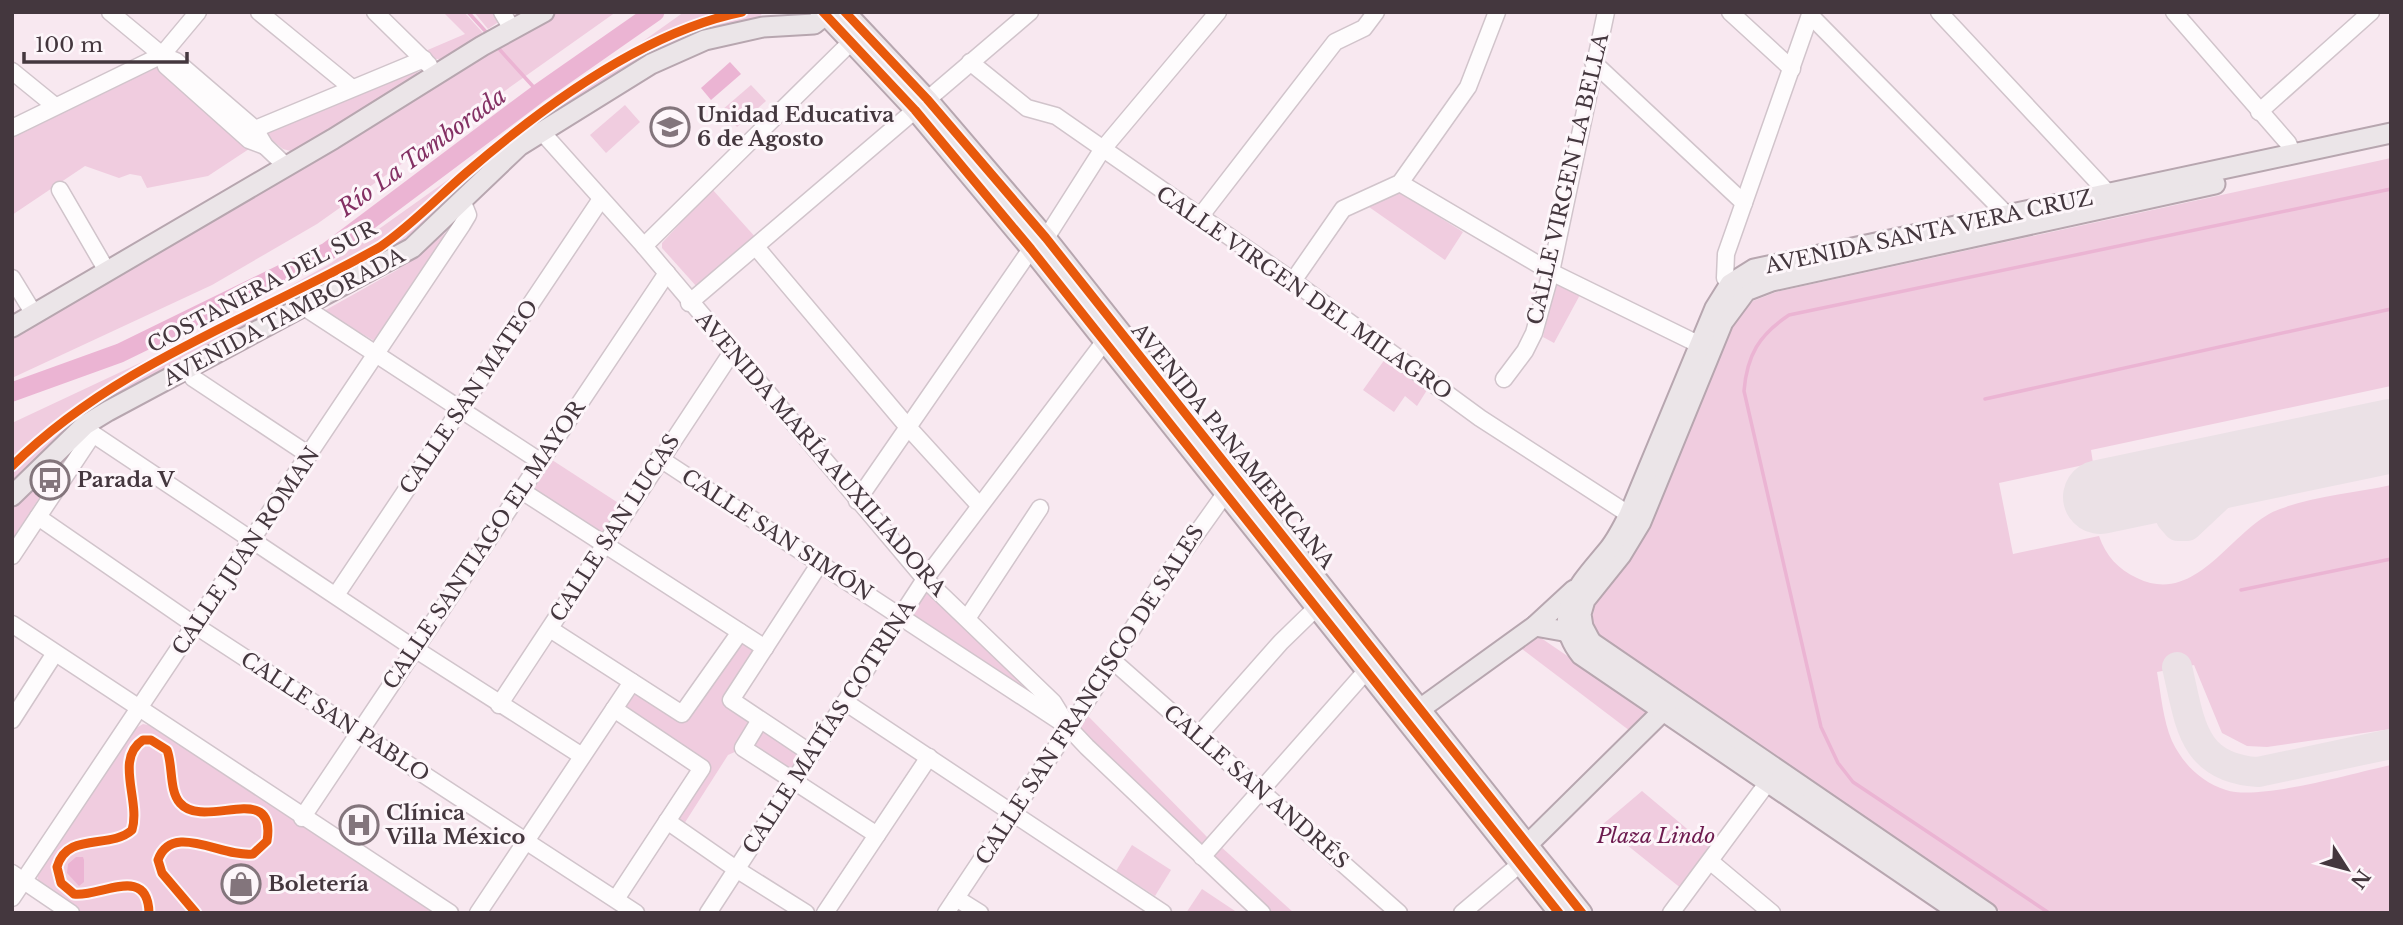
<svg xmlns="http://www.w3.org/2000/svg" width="2403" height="925" font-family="'Libre Baskerville',serif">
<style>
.green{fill:#f0ccdf}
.water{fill:#ebb4d3}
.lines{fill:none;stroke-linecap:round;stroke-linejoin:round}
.stream{stroke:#ebb4d3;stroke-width:3.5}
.river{stroke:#ebb4d3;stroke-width:19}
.taxiway{stroke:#ebe1e6;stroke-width:30}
.runway{stroke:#ebe1e6;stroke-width:74}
.minor-casing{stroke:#d1c4cb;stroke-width:19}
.major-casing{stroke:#b7a6af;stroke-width:23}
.minor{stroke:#fefcfd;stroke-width:16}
.major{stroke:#ebe5e8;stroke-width:19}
.cycleway-casing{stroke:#fdf6fa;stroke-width:13}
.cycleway{stroke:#e8590c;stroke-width:9}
.labels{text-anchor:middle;stroke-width:6;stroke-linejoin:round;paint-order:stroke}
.poi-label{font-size:21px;font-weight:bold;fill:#44373e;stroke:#fdf6fa;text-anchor:start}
.street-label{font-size:21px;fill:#44373e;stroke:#fdf6fa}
.park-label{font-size:21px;font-style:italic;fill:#6d1b4f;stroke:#fdf6fa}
.water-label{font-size:23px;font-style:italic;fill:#843164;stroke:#fdf6fa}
</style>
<rect width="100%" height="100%" fill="#f8e8f0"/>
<g class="green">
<polygon points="443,12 464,12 483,33 440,59 432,59 423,52 465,34"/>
<polygon points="474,12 498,12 500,21 488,29"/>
<polygon points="557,12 616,12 317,224 212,285 12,378 12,335 504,39"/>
<polygon points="684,12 763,12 759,18 700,33 663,48 631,65 528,129 500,150 412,237 103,402 67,429 12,484 12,423 223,324 331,263"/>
<polygon points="417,66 418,75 294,152 283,149 263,133"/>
<polygon points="156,68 166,70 249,149 208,176 147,188 141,176 130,174 119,178 85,166 12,215 12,138"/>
<polygon points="751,85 766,101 737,127 722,110"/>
<polygon points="625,105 640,122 606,153 590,135"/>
<path d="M2391 158V386L2091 450 2093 463 1999 483 2013 554 2099 536C2106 556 2118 569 2137 578 2198 608 2233 525 2280 509 2314 496 2355 493 2391 485V729L2267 747 2247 746 2222 733 2194 665 2157 672C2161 694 2163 720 2172 741 2183 764 2201 782 2226 790 2260 801 2353 773 2391 765V913H2003L1605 642 1593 626C1589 591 1627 568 1643 539L1732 323 1753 301 1776 292Z"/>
<polygon points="712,189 757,239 697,287 662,248 662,243"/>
<polygon points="1399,192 1463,232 1445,260 1369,207"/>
<polygon points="453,227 376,342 324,311 397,270"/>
<polygon points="1555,281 1581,293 1554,343 1543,337"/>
<polygon points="1385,359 1427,390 1417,406 1405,396 1394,412 1363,390"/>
<polygon points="72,447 12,540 12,507"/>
<polygon points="549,458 623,506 605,533 601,534 531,488"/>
<polygon points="928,590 1041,700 911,619 910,610"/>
<polygon points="1531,637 1541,638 1654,715 1634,734 1518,646"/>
<polygon points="740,640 756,649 726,698 753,721 737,751 728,755 684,824 677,817 705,771 625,707 635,692 680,718"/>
<polygon points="1086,714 1210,840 1204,848 1074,729"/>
<polygon points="143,724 153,726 439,913 82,913 39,884 37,875 136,728"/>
<polygon points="761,727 806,755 796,776 748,745"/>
<polygon points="1642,791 1711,849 1682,889 1602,825"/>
<polygon points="1132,845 1171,870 1155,896 1116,871"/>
<polygon points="1219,845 1294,913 1270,913 1209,857"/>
<polygon points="1202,889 1238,913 1186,913"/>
</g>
<g class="water">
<polygon points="730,62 741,74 711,100 701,88"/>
<polygon points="76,857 83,857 84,860 84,882 79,886 67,873 68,864"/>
</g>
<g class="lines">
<g class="stream">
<polyline points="468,12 487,33"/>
<polyline points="500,50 539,93"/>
<polyline points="1985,399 2391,309"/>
<polyline points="2241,590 2391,559"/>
<path d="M2049 913 1853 782 1838 763 1821 727 1744 391C1747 355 1759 335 1789 315L2391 189"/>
</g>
<polyline class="river" points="12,392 120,353 327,252 539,93 655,12"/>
<g class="taxiway">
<polyline points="2171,518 2178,526 2187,526 2233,483 2262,463"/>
<path d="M2177 667C2190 721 2191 768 2258 772L2391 744"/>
</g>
<polyline class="runway" points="2100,497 2391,436"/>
<g class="minor-casing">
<g id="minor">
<polyline points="110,12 162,55 176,61 255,129 265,146 286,166"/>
<polyline points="259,12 352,88"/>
<polyline points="375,12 429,65"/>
<polyline points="502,12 512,29"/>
<polyline points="1730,12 1792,69"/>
<polyline points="1939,12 2108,193"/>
<polyline points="2174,12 2288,143 2293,154"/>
<polyline points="1810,15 2007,215"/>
<polyline points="162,55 166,66 249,140 265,146"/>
<polyline points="970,62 1027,108 1056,116 1293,281 1480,418 1639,521"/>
<polyline points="1593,62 1744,203"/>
<polyline points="12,71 55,106"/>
<polyline points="2259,112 2371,12"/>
<polyline points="12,128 162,55 198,12"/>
<polyline points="255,129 424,59"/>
<polyline points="541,131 644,246 925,579 1053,702 1069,728 1087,747 1262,913"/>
<polyline points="1400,183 1551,272 1698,344"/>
<polyline points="60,190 107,271"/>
<polyline points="1199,218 1335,42 1364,28 1376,12"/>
<polyline points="644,246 851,42"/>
<polyline points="756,247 907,426 979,505"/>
<polyline points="12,278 34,314"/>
<polyline points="1293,281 1343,209 1400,183 1468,87 1497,12"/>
<polyline points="1737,292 1725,278 1726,254 1811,12"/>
<polyline points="689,303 1030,12"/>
<polyline points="304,307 541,462"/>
<polyline points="187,369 193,378 309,455"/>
<polyline points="1504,379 1525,351 1534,333 1551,272 1606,12"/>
<polyline points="85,425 93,434 415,649 582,756"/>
<polyline points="659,458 1067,726"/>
<polyline points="522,491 765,648"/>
<polyline points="857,501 1031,249 1046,238 1102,150 1218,12"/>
<polyline points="38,517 196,626 636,913"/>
<polyline points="12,556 93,434"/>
<polyline points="336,595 601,199"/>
<polyline points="968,617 1040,508"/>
<polyline points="12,624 450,913"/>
<polyline points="550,629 682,714 740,632"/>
<polyline points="1112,660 1399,913"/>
<polyline points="845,702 1163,913"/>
<polyline points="499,705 732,352"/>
<polyline points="614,709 702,768 616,899"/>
<polyline points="12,720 55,653"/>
<polyline points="760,720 743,748 877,835"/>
<polyline points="1197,737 1281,642 1317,607"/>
<polyline points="812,754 731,700 820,563"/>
<polyline points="302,818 667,273"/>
<polyline points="667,821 736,869 806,913"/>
<polyline points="1202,857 1374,662"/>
<polyline points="1711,862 1772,913"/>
<polyline points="12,873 71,913"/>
<polyline points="12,898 462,225 468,215 462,200"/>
<polyline points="956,898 980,913"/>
<polyline points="478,913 632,682"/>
<polyline points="708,913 925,579 1104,342"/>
<polyline points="825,913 929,757"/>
<polyline points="946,913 1085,704 1162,582 1232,484"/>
<polyline points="1462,913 1520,864"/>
<polyline points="1671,913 1774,774"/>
</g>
</g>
<g class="major-casing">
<g id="major">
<polyline points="823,12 915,110 1031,249 1559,913"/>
<polyline points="845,12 927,99 1046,238 1582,913"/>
<polyline points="12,327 333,139 482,46 544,12"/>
<polyline points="12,496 85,425 108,411 412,248 519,146 651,64 705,40 763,27 814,24 829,12"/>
<polyline points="1535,626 1563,631 1591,642 1987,913"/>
<polyline points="1591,642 1583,627 1581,614 1585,600 1621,555 1641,522 1723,322 1746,291 1772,281 2215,184"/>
<polyline points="1420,709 1535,626 1574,590"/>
<polyline points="1521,851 1671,703"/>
<path d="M1960 913 1581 655C1547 613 1584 580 1609 549 1617 539 1623 527 1629 515L1715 308 1730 284 1754 269 2391 133"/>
</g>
</g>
<use href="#minor" class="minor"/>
<use href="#major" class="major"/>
<g class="cycleway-casing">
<g id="cycleway">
<polyline points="823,12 915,110 1031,249 1559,913"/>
<polyline points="845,12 927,99 1046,238 1582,913"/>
<path d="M12 466C115 364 256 317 380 247 412 225 437 198 466 173 541 108 643 32 742 12"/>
<path d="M149 913C148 863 99 898 74 894L61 883 57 867C67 831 110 850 132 830 141 801 114 759 143 740H151L167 750C173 765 169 791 180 803 204 831 277 779 267 841L253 854C222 858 172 821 158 860L162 873 196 913"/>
</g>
</g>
<use href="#cycleway" class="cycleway"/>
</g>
<defs>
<g id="school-ring" transform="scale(2.0125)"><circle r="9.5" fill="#fdf6fa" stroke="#83757c" stroke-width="1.5"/><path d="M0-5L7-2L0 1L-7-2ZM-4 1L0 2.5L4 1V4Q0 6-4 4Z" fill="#83757c"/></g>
<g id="bus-ring" transform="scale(2.0125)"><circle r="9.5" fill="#fdf6fa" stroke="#83757c" stroke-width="1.5"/><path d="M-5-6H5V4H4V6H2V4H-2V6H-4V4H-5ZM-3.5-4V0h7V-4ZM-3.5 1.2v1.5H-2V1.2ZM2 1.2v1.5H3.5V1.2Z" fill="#83757c"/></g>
<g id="hospital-ring" transform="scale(2.0125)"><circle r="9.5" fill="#fdf6fa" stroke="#83757c" stroke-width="1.5"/><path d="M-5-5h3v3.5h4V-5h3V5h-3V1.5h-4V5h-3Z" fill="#83757c"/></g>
<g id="shop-ring" transform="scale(2.0125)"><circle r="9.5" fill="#fdf6fa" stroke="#83757c" stroke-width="1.5"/><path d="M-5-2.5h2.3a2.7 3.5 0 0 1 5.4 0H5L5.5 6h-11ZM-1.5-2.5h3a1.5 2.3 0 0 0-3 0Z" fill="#83757c"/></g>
</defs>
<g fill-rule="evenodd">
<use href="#school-ring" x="670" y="127"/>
<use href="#bus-ring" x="50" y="480"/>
<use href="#hospital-ring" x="359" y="825"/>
<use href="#shop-ring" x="241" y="884"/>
</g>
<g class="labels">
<g class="poi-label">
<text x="697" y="122">Unidad Educativa<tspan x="697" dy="24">6 de Agosto</tspan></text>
<text x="77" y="487">Parada V</text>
<text x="386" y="820">Clínica<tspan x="386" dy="24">Villa México</tspan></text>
<text x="268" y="891">Boletería</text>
</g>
<g class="street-label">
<text transform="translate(1568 179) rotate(-77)" y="7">CALLE VIRGEN LA BELLA</text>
<text transform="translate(1929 232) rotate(-12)" y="7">AVENIDA SANTA VERA CRUZ</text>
<text transform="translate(262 287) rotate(-28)" y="7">COSTANERA DEL SUR</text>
<text transform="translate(1304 293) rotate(35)" y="7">CALLE VIRGEN DEL MILAGRO</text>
<text transform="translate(284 317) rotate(-28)" y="7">AVENIDA TAMBORADA</text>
<text transform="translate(469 397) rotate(-56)" y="7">CALLE SAN MATEO</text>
<text transform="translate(1233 446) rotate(51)" y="7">AVENIDA PANAMERICANA</text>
<text transform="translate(821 454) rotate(49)" y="7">AVENIDA MARÍA AUXILIADORA</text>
<text transform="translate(615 528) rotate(-57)" y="7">CALLE SAN LUCAS</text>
<text transform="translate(777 535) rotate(33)" y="7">CALLE SAN SIMÓN</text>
<text transform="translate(484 545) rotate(-56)" y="7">CALLE SANTIAGO EL MAYOR</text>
<text transform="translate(246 551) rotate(-56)" y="7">CALLE JUAN ROMAN</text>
<text transform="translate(1090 695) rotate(-57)" y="7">CALLE SAN FRANCISCO DE SALES</text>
<text transform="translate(335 717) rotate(33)" y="7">CALLE SAN PABLO</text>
<text transform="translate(829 727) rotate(-57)" y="7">CALLE MATÍAS COTRINA</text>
<text transform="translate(1256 787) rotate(41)" y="7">CALLE SAN ANDRÉS</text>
</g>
<g class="park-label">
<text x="1656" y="843">Plaza Lindo</text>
</g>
<g class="water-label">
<text transform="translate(422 152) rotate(-36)" y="8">Río La Tamborada</text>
</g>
</g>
<rect width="2403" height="925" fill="none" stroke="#44373e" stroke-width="28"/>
<g transform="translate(2347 869) rotate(126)" stroke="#fdf6fa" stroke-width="5" paint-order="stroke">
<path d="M0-5L12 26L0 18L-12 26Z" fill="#44373e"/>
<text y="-10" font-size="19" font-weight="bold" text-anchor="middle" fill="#44373e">N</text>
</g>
<path d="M24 52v10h163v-10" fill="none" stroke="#44373e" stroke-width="3.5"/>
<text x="35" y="52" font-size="21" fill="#44373e" stroke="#fdf6fa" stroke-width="5" paint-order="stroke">100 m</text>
</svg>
